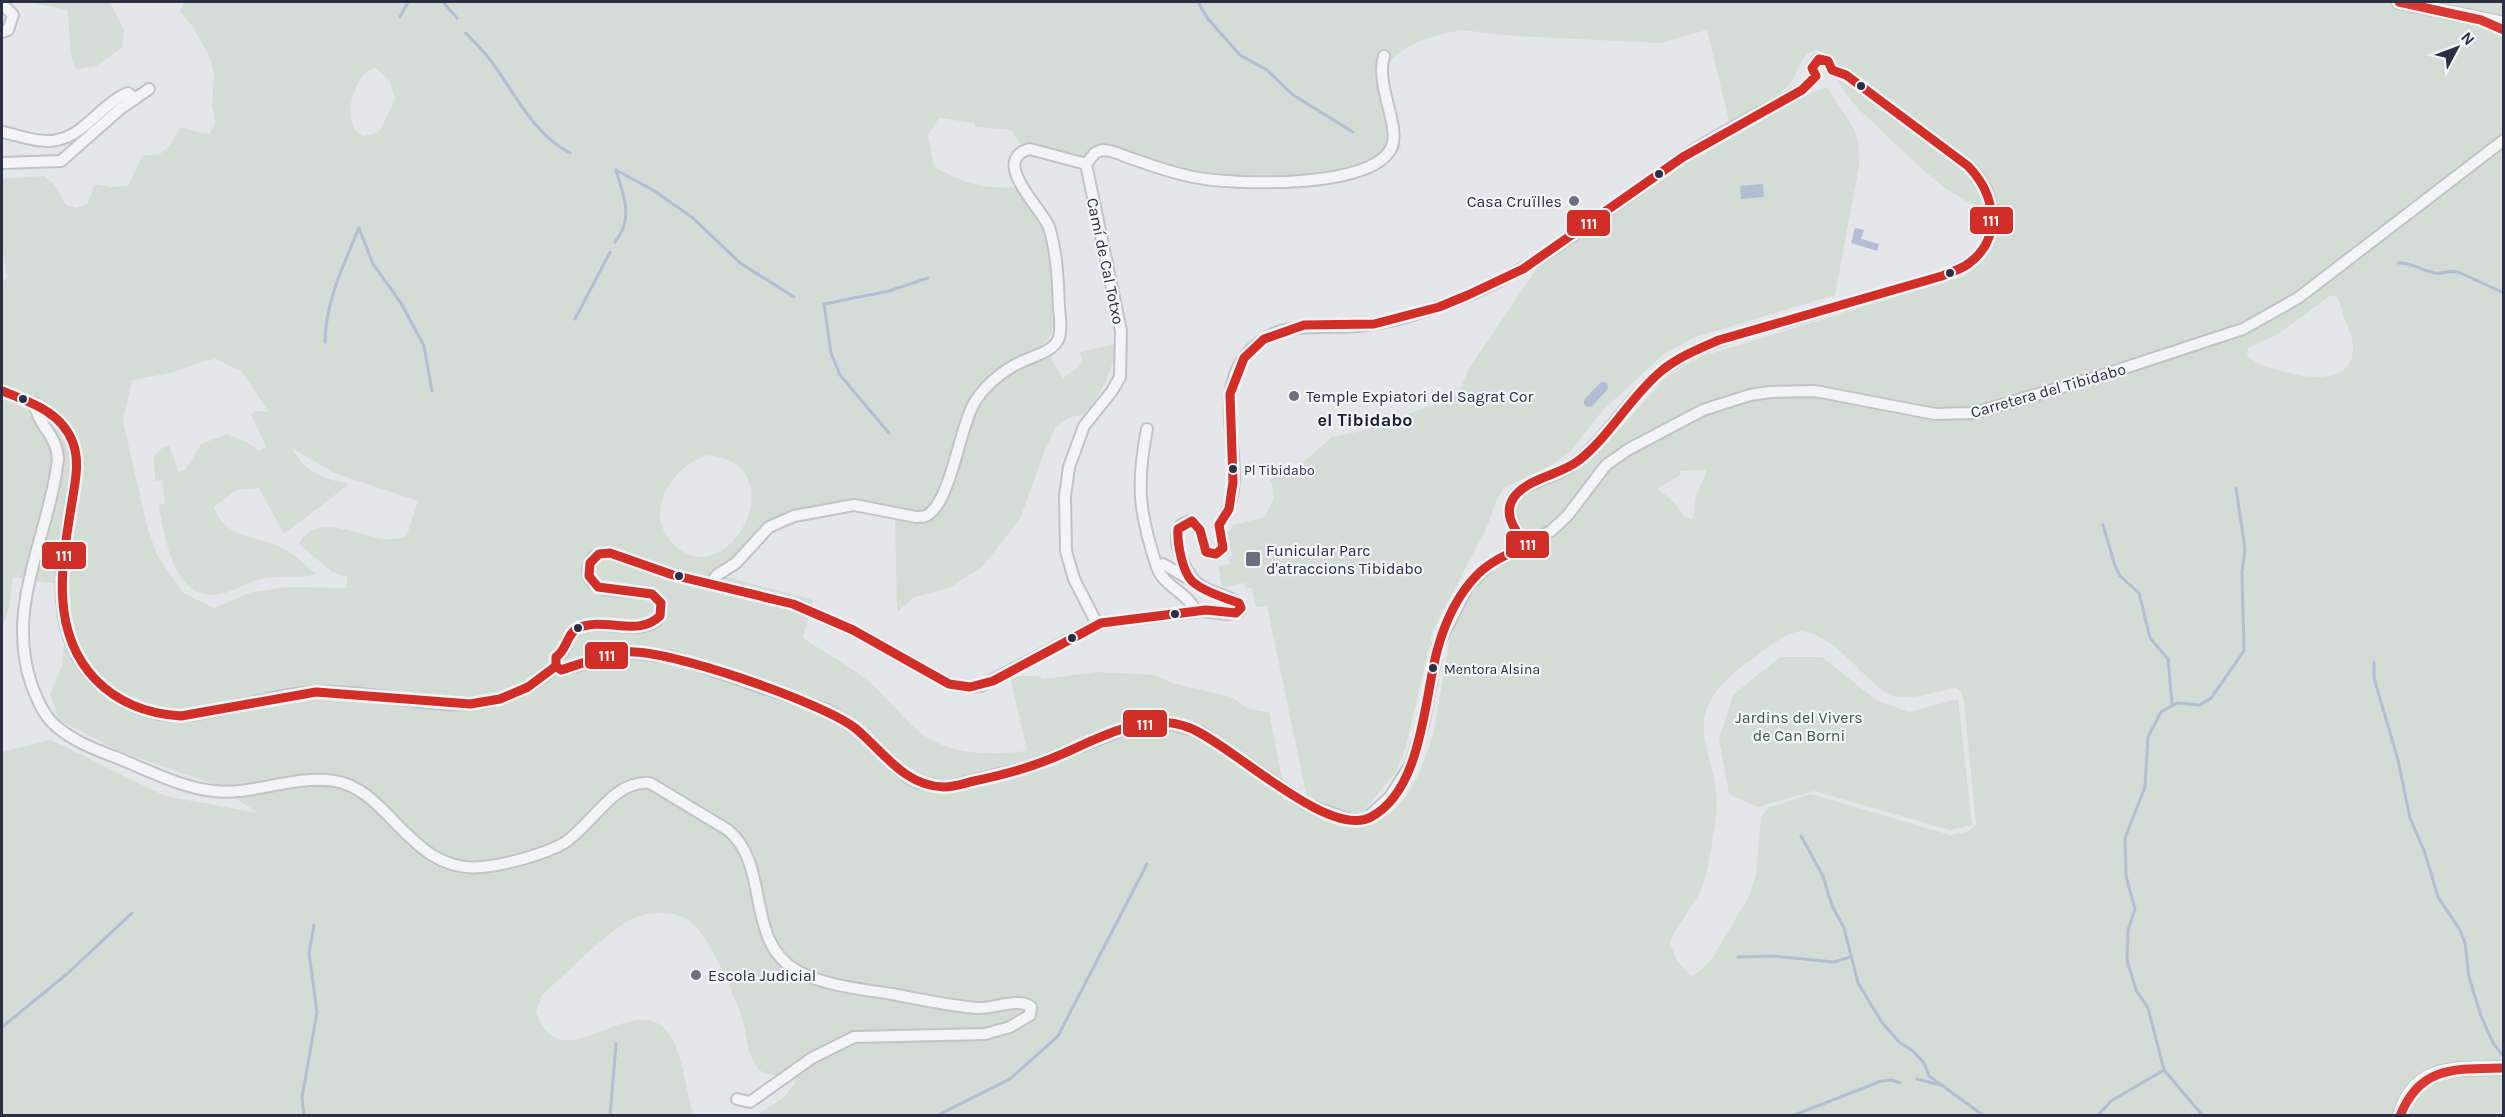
<svg xmlns="http://www.w3.org/2000/svg" width="2505" height="1117" font-family="Karla,sans-serif">
<style>
.green{fill:#d3ddd5;fill-rule:evenodd}
.water{fill:#b3bdd4}
.lines{fill:none;stroke-linecap:round;stroke-linejoin:round}
.stream{stroke:#b3bdd4;stroke-width:3}
.canal{stroke:#b3bdd4;stroke-width:10}
.minor-casing{stroke:#c2c3c7;stroke-width:14}
.major-casing{stroke:#c1c2c7;stroke-width:16}
.minor{stroke:#f4f4f6;stroke-width:10}
.major{stroke:#f7f7f8;stroke-width:14}
.bus-1-casing{stroke:#f3f4f8;stroke-width:14}
.bus-2-casing{stroke:#f3f4f8;stroke-width:14}
.bus-1{stroke:#d02e26;stroke-width:9}
.bus-2{stroke:#da3832;stroke-width:9}
.bus-dot{fill:#2b2f44;stroke:#f3f4f8;stroke-width:2}
.poi-dot{fill:#6c6f7e;stroke:#f3f4f8;stroke-width:2}
.labels{text-anchor:middle;stroke-width:4.5;stroke-linejoin:round;paint-order:stroke}
.bus-label{font-size:14px;fill:#2b2f44;stroke:#f3f4f8;text-anchor:start}
.poi-label{font-size:16px;fill:#2b2f44;stroke:#f3f4f8;text-anchor:start}
.street-label{font-size:16px;fill:#2b2f44;stroke:#f3f4f8}
.park-label{font-size:16px;fill:#386039;stroke:#f3f4f8}
.neighbourhood-label{font-size:18px;font-weight:bold;fill:#1d2035;stroke:#f3f4f8}
.line-badge{stroke:#f3f4f8;stroke-width:2}
.badge-label{font-size:16px;text-anchor:middle;font-weight:bold;fill:#fff}
</style>
<rect width="100%" height="100%" fill="#e5e6e9"/>
<g class="green">
<path d="M29 2H110L124 30 122 48 96 66 77 69C66 55 72 29 67 10Z"/>
<path d="M184 2H2503V1115H757L784 1097 796 1082C785 1071 765 1080 756 1066 745 1049 747 1027 739 1009 729 985 712 943 694 925 677 908 643 911 625 923 595 943 569 971 542 995L536 1011C561 1088 634 983 670 1035 682 1052 687 1094 693 1115H2V752L51 740 165 796 259 813 211 783 121 752 59 720 50 694 62 666 70 586 13 577 9 608 2 629V283L7 277 2 243V179L44 176 53 183 66 205 77 208 88 203 93 187 98 184 109 187 128 186 142 156 160 154 169 146 180 128C189 127 197 134 210 134L215 123 212 104 214 75 210 58 193 27 180 11ZM1461 30 1514 36 1660 43 1707 30 1729 121C1749 111 1777 101 1791 82 1798 73 1801 52 1815 51 1831 49 1831 65 1836 76 1839 83 1845 93 1850 99 1860 112 1875 123 1886 135 1921 168 1953 203 2001 214 1997 246 1989 256 1964 276L1700 357 1666 378 1589 461 1570 475 1522 496 1513 508V524L1495 569 1475 588 1450 637 1433 736 1419 774 1405 798 1391 813 1365 827H1347L1283 799V783L1269 712 1249 709 1231 697 1172 683 1155 675 1096 672 1043 679 1038 676H1010L1027 751C989 755 948 756 917 730 900 715 886 696 868 681 848 665 824 652 803 638L813 600 727 577 780 525 857 511 895 519 897 612 914 597 949 588 983 566 1020 519 1045 450 1056 426 1071 417 1086 414C1100 392 1114 371 1116 344L1080 352 1082 360 1078 367 1063 378 1049 356 1040 349C1043 344 1048 339 1051 334 1062 316 1050 240 1039 221 1033 209 1023 198 1015 187 982 190 963 182 934 167L928 135 939 118 975 123V127L1011 130 1020 144 1060 150 1091 163 1101 156 1111 158 1188 180 1334 181 1360 176 1385 162 1401 148 1385 69C1400 43 1434 36 1461 30ZM376 68 389 80 395 99 379 132 364 136C338 128 354 69 376 68ZM2330 296H2336C2343 305 2341 313 2346 322 2369 373 2331 384 2289 373 2275 369 2257 366 2247 355L2248 348 2278 334ZM216 359 242 372 269 412 255 411 251 414 266 447 258 451 250 444 227 434 201 444 186 469 179 472 169 446 163 447 154 456 155 481 162 480 165 503 158 505C165 534 172 597 214 595 231 594 246 582 262 579 279 575 300 580 317 574 307 567 298 557 287 551 262 534 226 542 214 507L237 490 259 488 284 534 348 485V483C324 480 304 471 292 448L334 473 418 501 407 535C403 537 398 539 393 539 366 542 317 507 299 544L332 572 347 577V588L287 587 252 592 214 608 183 593 157 555 147 526 123 421 132 380 171 373 204 361ZM708 455C796 464 732 589 679 549 639 519 669 467 708 455ZM1706 470C1704 481 1698 489 1695 499 1694 506 1696 512 1692 519L1684 516C1677 505 1667 495 1657 489L1680 475V471ZM1803 631C1838 638 1860 676 1889 695 1912 702 1933 691 1956 688L1961 691 1964 702 1976 825 1967 832 1950 835 1811 794 1768 808 1761 817 1756 876 1748 898 1712 959 1700 971 1691 976 1677 961 1670 943C1672 933 1694 904 1700 892 1709 873 1711 846 1715 825 1728 750 1662 723 1752 659 1766 649 1785 632 1803 631Z"/>
<polygon points="1827,87 1854,129 1858,141 1859,166 1835,295 1695,337 1664,354 1603,410 1570,452 1548,467 1504,488 1497,499 1487,527 1433,630 1406,747 1396,772 1362,813 1347,812 1307,798 1267,606 1256,607 1252,588 1245,588 1244,583 1222,587 1218,566 1230,564 1228,557 1232,556 1228,533 1233,525 1265,517 1274,498 1272,483 1269,482 1276,472 1285,474 1294,470 1332,437 1362,431 1458,396 1468,370 1543,259 1660,174 1735,131 1801,97"/>
<polygon points="1780,657 1822,657 1876,700 1909,712 1958,699 1972,825 1950,830 1814,791 1758,807 1729,794 1719,739 1733,695"/>
</g>
<g class="water">
<polygon points="1763,184 1764,197 1741,199 1740,186"/>
<polygon points="1855,228 1864,230 1861,239 1879,244 1877,251 1851,243"/>
</g>
<g class="lines">
<g class="stream">
<polyline points="443,2 457,18"/>
<polyline points="1198,2 1208,19 1240,55 1267,70 1293,95 1353,132"/>
<polyline points="400,17 408,2"/>
<path d="M466 33C474 42 484 51 491 61 515 93 533 134 570 153"/>
<polyline points="616,170 653,190 693,218 740,263 794,297"/>
<polyline points="359,228 373,264 401,303 424,346 432,391"/>
<path d="M615 242C634 218 624 197 616 170"/>
<path d="M2398 263C2413 262 2421 271 2435 273 2443 274 2450 270 2458 272L2504 293"/>
<polyline points="575,319 610,252"/>
<path d="M325 342C325 303 344 263 359 228"/>
<polyline points="889,433 840,375 831,353 824,304 889,291 928,278"/>
<polyline points="2103,525 2115,566 2120,576 2139,593 2150,638 2168,659 2172,704"/>
<polyline points="2374,662 2374,678 2398,760 2410,818 2425,853 2438,897 2460,930 2465,943 2469,977 2481,1016 2493,1043 2504,1057"/>
<polyline points="1801,836 1823,876 1832,906 1844,928 1858,983 1881,1021 1899,1042 1913,1051 1924,1063 1929,1076 1984,1116"/>
<polyline points="1738,957 1773,956 1834,962 1850,957"/>
<polyline points="2,1027 67,974 132,913"/>
<polyline points="2164,1070 2148,1008 2136,990 2127,960 2128,930 2135,909 2126,876 2125,838 2145,787 2148,737 2161,712 2177,703 2200,705 2211,698 2244,651 2242,572 2245,549 2236,488"/>
<polyline points="1917,1079 1944,1086"/>
<polyline points="304,1116 302,1098 317,1012 309,953 314,925"/>
<polyline points="610,1116 616,1044"/>
<polyline points="936,1116 1010,1079 1058,1036 1147,864"/>
<polyline points="1792,1116 1881,1081 1892,1080 1900,1083"/>
<polyline points="2097,1116 2111,1101 2164,1070 2203,1116"/>
</g>
<polyline class="canal" points="1589,402 1603,387"/>
<g class="minor-casing">
<g id="minor">
<polyline points="2,4 13,15 8,30 2,32"/>
<polyline points="1816,76 1812,68 1818,59 1828,61 1832,70"/>
<path d="M2 132C18 135 41 144 57 140 85 135 102 103 128 93L135 99"/>
<polyline points="2,163 61,161 120,109 149,89"/>
<polyline points="1086,164 1121,331 1120,377 1112,391 1084,426 1069,467 1065,496 1066,551 1074,579 1097,624"/>
<path d="M1086 164 1095 153 1102 150C1114 150 1125 157 1136 160 1155 167 1174 173 1193 177 1231 185 1376 190 1392 146 1400 125 1375 84 1384 56"/>
<path d="M2 391C30 402 62 411 73 443 80 463 74 486 71 506 60 567 48 640 102 686 124 705 152 716 181 716 227 712 271 694 316 692 403 688 482 736 556 666"/>
<path d="M35 403C36 424 57 434 58 459 49 537 4 607 32 686 38 701 44 716 56 726 73 741 94 749 115 757 146 769 179 787 213 791 253 796 295 774 335 781 390 790 411 874 482 867 504 865 546 854 564 843 593 825 612 780 650 783L728 830C772 867 743 942 799 972 827 986 862 989 892 994 920 999 949 1006 978 1008 993 1009 1020 997 1031 1007L1030 1015 1010 1027 985 1034 854 1037 812 1058 750 1102 737 1099"/>
<path d="M1147 429C1136 485 1139 513 1157 567L1163 564 1191 580"/>
<path d="M1223 519C1253 469 1208 404 1245 356 1277 317 1315 330 1358 326 1385 324 1412 316 1437 307 1529 278 1602 212 1680 159 1718 133 1762 112 1802 90L1816 76"/>
<path d="M1528 545C1513 531 1498 502 1524 488 1540 479 1557 476 1573 465 1611 435 1633 388 1675 362 1709 340 1751 331 1790 320 1841 305 1891 291 1942 276 1951 272 1960 269 1968 264 2003 239 1998 192 1968 166L1846 75 1832 70"/>
<path d="M1157 567C1164 587 1187 592 1196 611"/>
<path d="M711 583 717 575 736 563 769 527 794 516 854 505 916 517C921 517 926 517 929 514 951 498 959 432 973 405 982 388 1002 371 1019 363 1032 356 1051 353 1058 340 1062 331 1060 318 1059 308 1058 282 1057 252 1049 227 1044 211 988 160 1030 149L1086 164"/>
<path d="M563 652C576 597 639 647 660 616L661 603 652 594C635 588 591 598 588 573 588 568 589 563 592 559 597 554 603 553 610 553L673 575 793 604 853 630 949 684 970 687 981 686 1101 623 1202 611 1228 614 1238 612 1241 608 1239 603C1211 587 1195 594 1182 559 1179 552 1176 544 1177 536 1178 526 1184 522 1192 521L1200 530 1206 552 1216 554 1223 548 1219 525"/>
<polyline points="556,666 561,670 626,652 673,657 828,710 855,728 907,777 919,783 946,787 1029,767 1135,725 1166,723 1201,732 1306,804 1351,820 1365,820 1390,797 1411,764 1423,725 1438,645 1468,586 1490,564 1551,531 1568,515 1606,465 1629,449 1703,410 1750,395 1770,392 1815,391 1935,414 1974,413 2103,375 2243,329 2298,298 2504,140"/>
</g>
</g>
<g class="major-casing">
<g id="major">
<polyline points="2399,2 2504,24"/>
<path d="M2400 1116C2414 1063 2459 1069 2504 1068"/>
</g>
</g>
<use href="#minor" class="minor"/>
<use href="#major" class="major"/>
<g class="bus-1-casing">
<g id="bus-1">
<path d="M1819 59 1828 61 1832 70 1846 75 1968 166C1995 194 2004 238 1968 264 1960 270 1950 272 1942 276L1719 340C1698 349 1676 358 1659 373 1629 399 1610 436 1578 461 1560 475 1528 478 1514 497 1502 514 1516 533 1528 545 1510 553 1490 561 1476 576 1457 596 1444 625 1437 651 1424 700 1422 790 1371 817 1329 840 1231 744 1190 728 1141 708 1089 745 1045 761 1022 770 998 776 974 781 965 783 954 787 944 787 904 786 884 752 855 728 824 703 666 648 626 652 605 654 581 664 561 670L556 666V657C567 650 567 633 578 628 605 616 637 638 660 616L661 603 652 594 598 587 589 576 590 563 599 554 610 553 673 575 793 604 853 630 949 684 970 687 993 681 1101 623 1206 610 1236 613 1241 608 1239 603C1227 599 1199 590 1191 580 1182 570 1177 542 1178 529L1192 521 1200 530 1206 552 1216 554 1223 548 1219 525 1229 509 1233 482 1230 394 1244 358 1264 339 1304 325 1374 324 1439 307 1468 295 1523 269 1683 157 1802 90 1816 76 1812 68Z"/>
<path d="M2 391C30 402 62 412 73 443 80 462 75 483 72 502 62 563 49 630 95 679 118 703 148 714 181 716L316 692 470 704 500 699 528 687 556 666"/>
</g>
</g>
<g class="bus-2-casing">
<g id="bus-2">
<polyline points="2399,2 2481,20 2504,30"/>
<path d="M2400 1116C2420 1065 2456 1069 2504 1068"/>
</g>
</g>
<use href="#bus-1" class="bus-1"/>
<use href="#bus-2" class="bus-2"/>
</g>
<g class="bus-dot">
<circle cx="1861" cy="86" r="5"/>
<circle cx="1659" cy="174" r="5"/>
<circle cx="1950" cy="273" r="5"/>
<circle cx="23" cy="399" r="5"/>
<circle cx="1233" cy="469" r="5"/>
<circle cx="679" cy="576" r="5"/>
<circle cx="1175" cy="614" r="5"/>
<circle cx="578" cy="628" r="5"/>
<circle cx="1072" cy="638" r="5"/>
<circle cx="1433" cy="668" r="5"/>
</g>
<g class="poi-dot">
<circle cx="1574" cy="201" r="6"/>
<circle cx="1294" cy="396" r="6"/>
<rect x="1245" y="551" width="16" height="16" rx="3"/>
<circle cx="696" cy="975" r="6"/>
</g>
<g class="labels">
<g class="bus-label">
<text x="1244" y="475">Pl Tibidabo</text>
<text x="1444" y="674">Mentora Alsina</text>
</g>
<g class="poi-label">
<text x="1562" y="207" text-anchor="end">Casa Cruïlles</text>
<text x="1306" y="402">Temple Expiatori del Sagrat Cor</text>
<text x="1266" y="556">Funicular Parc<tspan x="1266" dy="18">d'atraccions Tibidabo</tspan></text>
<text x="708" y="981">Escola Judicial</text>
</g>
<g class="street-label">
<text transform="translate(1106 261) rotate(78)" y="6">Camí de Cal Totxo</text>
<text transform="translate(2048 390) rotate(-16)" y="6">Carretera del Tibidabo</text>
</g>
<g class="park-label">
<text x="1799" y="723">Jardins del Vivers<tspan x="1799" dy="18">de Can Borni</tspan></text>
</g>
<g class="neighbourhood-label">
<text x="1365" y="426">el Tibidabo</text>
</g>
</g>
<g class="line-badge">
<rect x="1969" y="206" width="45" height="29" rx="6" fill="#d02e26"/>
<rect x="1566" y="209" width="45" height="28" rx="6" fill="#d02e26"/>
<rect x="1505" y="530" width="45" height="29" rx="6" fill="#d02e26"/>
<rect x="41" y="541" width="46" height="29" rx="6" fill="#d02e26"/>
<rect x="584" y="641" width="45" height="29" rx="6" fill="#d02e26"/>
<rect x="1122" y="709" width="46" height="29" rx="6" fill="#d02e26"/>
</g>
<g class="badge-label">
<text x="1991" y="226">111</text>
<text x="1589" y="229">111</text>
<text x="1528" y="550">111</text>
<text x="64" y="561">111</text>
<text x="607" y="661">111</text>
<text x="1145" y="730">111</text>
</g>
<rect width="2505" height="1117" fill="none" stroke="#2b2f44" stroke-width="6"/>
<g transform="translate(2457 48) rotate(49)" stroke="#f3f4f8" stroke-width="4.5" paint-order="stroke">
<path d="M0-4.5L10 22L0 15L-10 22Z" fill="#2b2f44"/>
<text y="-9" font-size="16" font-weight="bold" text-anchor="middle" fill="#2b2f44">N</text>
</g>
</svg>
